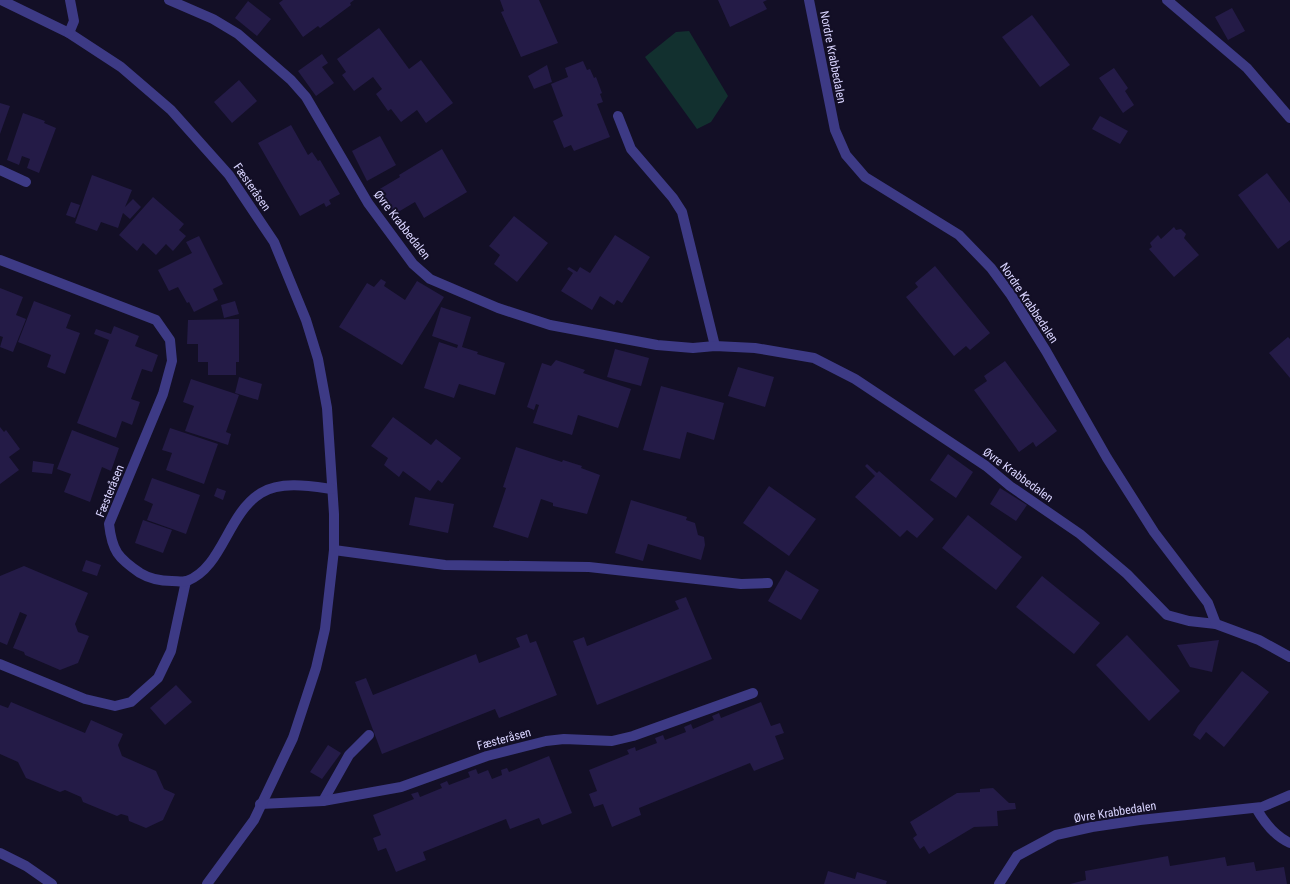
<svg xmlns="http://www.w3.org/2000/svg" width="1290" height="884" font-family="'Roboto Condensed',sans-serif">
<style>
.green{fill:#12302f}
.building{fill:#241b47}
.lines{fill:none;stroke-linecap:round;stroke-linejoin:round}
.service{stroke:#3d3a85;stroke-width:10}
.minor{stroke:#3d3a85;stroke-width:10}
.labels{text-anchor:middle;stroke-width:4;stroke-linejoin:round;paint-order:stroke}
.street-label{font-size:12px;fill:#d9d4ff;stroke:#130f26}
</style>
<rect width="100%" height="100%" fill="#130f26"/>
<polygon class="green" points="689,31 728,96 711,122 697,129 645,57 676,32"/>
<g class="building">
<polygon points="283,0 354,0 350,3 351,5 320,28 318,26 303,37 279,3"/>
<polygon points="500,0 539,0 558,43 521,57 501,12 504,11"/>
<polygon points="718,0 767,0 763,2 767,9 730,27"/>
<polygon points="248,1 271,19 257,36 235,18"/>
<polygon points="1232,8 1245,31 1228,40 1215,17"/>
<polygon points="1032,15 1070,65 1040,87 1002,37"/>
<polygon points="379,28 409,69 421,60 453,103 426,123 417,110 401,122 391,109 388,111 376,94 382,89 373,77 354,91 342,75 346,72 337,59"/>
<polygon points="322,54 328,63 322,67 334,83 316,96 298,71"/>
<polygon points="583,61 587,70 590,69 594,78 596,77 602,93 600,94 603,102 597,104 610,137 574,151 571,145 564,148 553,121 563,116 551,84 568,77 565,68"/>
<polygon points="547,65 552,82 534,89 528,76"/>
<polygon points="1114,68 1128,88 1125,91 1134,105 1123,113 1099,78"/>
<polygon points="239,80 257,101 232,123 214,102"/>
<polygon points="0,103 10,106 0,134"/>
<polygon points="23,113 45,121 44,123 56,128 39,173 27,168 30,159 22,156 19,165 7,160"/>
<polygon points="1100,116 1128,131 1120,144 1092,129"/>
<polygon points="291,125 308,155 312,152 318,161 320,160 340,194 329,200 331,204 326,207 324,203 300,216 258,143"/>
<polygon points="380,136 396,165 367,181 352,151"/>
<polygon points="442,149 467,192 424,218 415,202 393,215 378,190 400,177 399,175"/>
<polygon points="1267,173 1290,203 1290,240 1278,249 1238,195"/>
<polygon points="92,175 132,190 125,207 133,199 141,207 130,219 123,213 118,228 101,222 97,231 75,223"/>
<polygon points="153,197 184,224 179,230 186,236 173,251 166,244 156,255 143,243 137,251 119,235"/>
<polygon points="71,202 80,205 75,218 66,215"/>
<polygon points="514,216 548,243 517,282 494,264 500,255 489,246"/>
<polygon points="1174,227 1176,230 1181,229 1186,234 1184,238 1199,255 1174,277 1149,249 1152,247 1150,243 1158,235 1161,239"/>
<polygon points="615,235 650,257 622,303 617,300 614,305 600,296 592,310 561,291 573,273 567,269 569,267 577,272 580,267 590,273"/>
<polygon points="199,236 223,284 213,289 218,300 194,312 189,302 187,303 178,287 169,291 158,270 192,253 186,242"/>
<polygon points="935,266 990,333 970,350 966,346 954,356 906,297 918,287 915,283"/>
<polygon points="381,279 386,282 384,286 405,300 417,281 444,297 402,365 339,327 367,283 374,287"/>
<polygon points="0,288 23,297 16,315 26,319 13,352 0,347 3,337 0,336"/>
<polygon points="34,301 71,315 66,328 80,333 65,374 47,367 51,355 18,342"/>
<polygon points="235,301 239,314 224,318 221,305"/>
<polygon points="441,307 471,317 462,347 478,352 477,354 505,363 495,395 459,384 454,398 424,388 439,342 457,348 458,345 432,336"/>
<polygon points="239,319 239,362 236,362 236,375 208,375 208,362 198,362 198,344 187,344 188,320"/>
<polygon points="114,326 139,336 135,346 158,355 152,372 142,369 131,399 140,402 132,425 122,421 116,438 77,423 109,340 94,334 96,329 111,334"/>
<polygon points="1288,337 1290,339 1290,378 1269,353"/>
<polygon points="615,349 649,358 641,386 607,377"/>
<polygon points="556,360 585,370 583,373 631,389 618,428 578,415 572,435 533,423 539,405 536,404 534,410 527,407 542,363 551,366"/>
<polygon points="1005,361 1057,431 1036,447 1033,442 1019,452 974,390 987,381 984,376"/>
<polygon points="738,367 774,377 765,407 728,396"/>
<polygon points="239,377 262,384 258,400 235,393"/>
<polygon points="191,379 239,395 226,432 231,434 228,445 185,431 194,406 183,402"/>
<polygon points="661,386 724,403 714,440 687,432 680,459 643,450"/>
<polygon points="393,417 431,445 436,439 461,458 442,483 438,480 430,491 403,471 399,477 384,465 388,458 371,446"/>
<polygon points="0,427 4,432 6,430 20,449 9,457 19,470 0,484"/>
<polygon points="170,428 218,444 204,484 166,470 172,453 162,450"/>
<polygon points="72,430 119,448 111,471 102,467 90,502 64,492 71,474 57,469"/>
<polygon points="516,447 562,462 563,460 582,466 581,468 600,475 587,514 553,506 553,503 541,499 528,538 493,527 506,488 503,487"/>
<polygon points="948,454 973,472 956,498 930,480"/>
<polygon points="33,461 54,464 52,474 32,472"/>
<polygon points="867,464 877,473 879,471 934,519 917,538 907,530 900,537 855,497 875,476 865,466"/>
<polygon points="152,478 200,495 186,534 147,520 153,504 144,500"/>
<polygon points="769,486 816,519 789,556 743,523"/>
<polygon points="217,488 226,491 223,500 214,496"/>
<polygon points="1000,488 1027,505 1016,521 990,504"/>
<polygon points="415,497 454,504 448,533 409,525"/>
<polygon points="631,500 687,517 686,520 695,523 698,535 704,537 705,545 701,560 648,544 643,561 615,553"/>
<polygon points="968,515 1022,557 996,590 942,548"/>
<polygon points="143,520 172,530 163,553 135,543"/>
<polygon points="86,560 101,565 97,576 82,571"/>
<polygon points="24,566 88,593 75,624 78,632 89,636 78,663 60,670 25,655 24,652 13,648 27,615 20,612 7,645 0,642 0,576"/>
<polygon points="786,570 819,590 801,620 768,601"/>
<polygon points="1042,576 1100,623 1074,654 1016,607"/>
<polygon points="686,597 712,659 597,705 573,641 584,637 587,646 679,609 675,601"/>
<polygon points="527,634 530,643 536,641 557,695 499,718 495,709 382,754 355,682 366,678 373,695 476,654 479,663 520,647 516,638"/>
<polygon points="1127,635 1180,691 1149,721 1096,665"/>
<polygon points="1219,640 1212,672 1190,667 1177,645"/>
<polygon points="1242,671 1269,692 1224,747 1206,732 1200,740 1193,735 1198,726"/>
<polygon points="176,685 192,702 165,725 150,708"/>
<polygon points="11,702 85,733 91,720 123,734 118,745 122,756 156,771 164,789 175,794 163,820 146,828 129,821 128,816 121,814 117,816 83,802 81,797 65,790 60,792 26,778 18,762 0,754 0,705 8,708"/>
<polygon points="761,702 771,726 780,723 784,733 775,736 784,759 754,771 750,763 639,808 641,815 612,827 603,804 594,807 589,794 597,791 589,770 629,754 627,750 635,747 636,751 657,743 655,738 663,735 665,740 686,732 684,727 691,724 693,729 714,720 712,716 719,713 721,718"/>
<polygon points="328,745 341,753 322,779 310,772"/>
<polygon points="549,756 572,813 542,825 539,818 510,829 506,819 423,852 426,860 396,872 386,848 378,851 373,838 381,835 373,815 414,799 411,794 418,792 420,797 442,788 440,784 447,781 449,785 470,777 468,772 476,769 478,774 488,770 492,779 502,775 501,770 507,768 509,772"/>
<polygon points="993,788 1009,803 1015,803 1016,809 997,811 998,826 974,827 929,854 924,846 920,849 913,838 917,835 910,822 957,793 980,792 980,789"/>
<polygon points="1168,856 1170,866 1225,857 1227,866 1254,862 1256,871 1284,867 1287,884 1070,884 1086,880 1085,871"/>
<polygon points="828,871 855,879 857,872 887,881 886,884 824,884"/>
</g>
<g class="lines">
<g class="service">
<polyline points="618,116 631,149 673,198 682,212 715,346"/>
<polyline points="334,550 445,565 589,567 741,584 768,583"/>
<polyline points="0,664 85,699 115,706 131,702 158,678 171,651 186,581"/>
<polyline points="323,801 349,755 369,735"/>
<polyline points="260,804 323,801 401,787 487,756 546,741 564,739 612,741 633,736 753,693"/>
</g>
<g class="minor">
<polyline points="1,0 69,33 121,67 171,110 229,175 274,242 306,320 318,359 327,408 334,514 334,550 325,629 316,668 293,738 254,820 207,884"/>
<polyline points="169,0 213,19 238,34 291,80 306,97 368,203 413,264 430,279 498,308 550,325 657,345 693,348 715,346 755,348 814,358 855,379 986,466 1010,486 1080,534 1127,574 1167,615 1189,621 1216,624 1259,640 1290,657"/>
<polyline points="809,0 835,130 846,155 865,177 959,235 991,268 1011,295 1046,351 1107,458 1154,532 1208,603 1216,624"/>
<polyline points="1167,0 1247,68 1290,118"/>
<polyline points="69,33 74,21 70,0"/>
<polyline points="0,170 26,182"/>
<path d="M0 260 156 320 170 340 172 361 163 394 109 524C112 551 118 558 140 573 150 579 161 581 172 581 177 581 183 582 187 581 223 567 227 514 261 493 281 481 310 486 332 489"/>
<path d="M1256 808C1264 822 1274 836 1290 843"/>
<polyline points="0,853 26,866 52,884"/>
<polyline points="999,884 1017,856 1056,835 1092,827 1140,820 1262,807 1290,795"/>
</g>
</g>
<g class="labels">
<g class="street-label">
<text transform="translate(833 57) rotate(79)" y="4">Nordre Krabbedalen</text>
<text transform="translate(252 187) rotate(55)" y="4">Fæsteråsen</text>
<text transform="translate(402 225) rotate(52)" y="4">Øvre Krabbedalen</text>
<text transform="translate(1029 303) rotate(56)" y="4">Nordre Krabbedalen</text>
<text transform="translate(1018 475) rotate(36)" y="4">Øvre Krabbedalen</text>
<text transform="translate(110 491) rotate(-68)" y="4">Fæsteråsen</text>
<text transform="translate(504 739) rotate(-15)" y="4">Fæsteråsen</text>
<text transform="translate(1115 812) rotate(-9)" y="4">Øvre Krabbedalen</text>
</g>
</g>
</svg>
